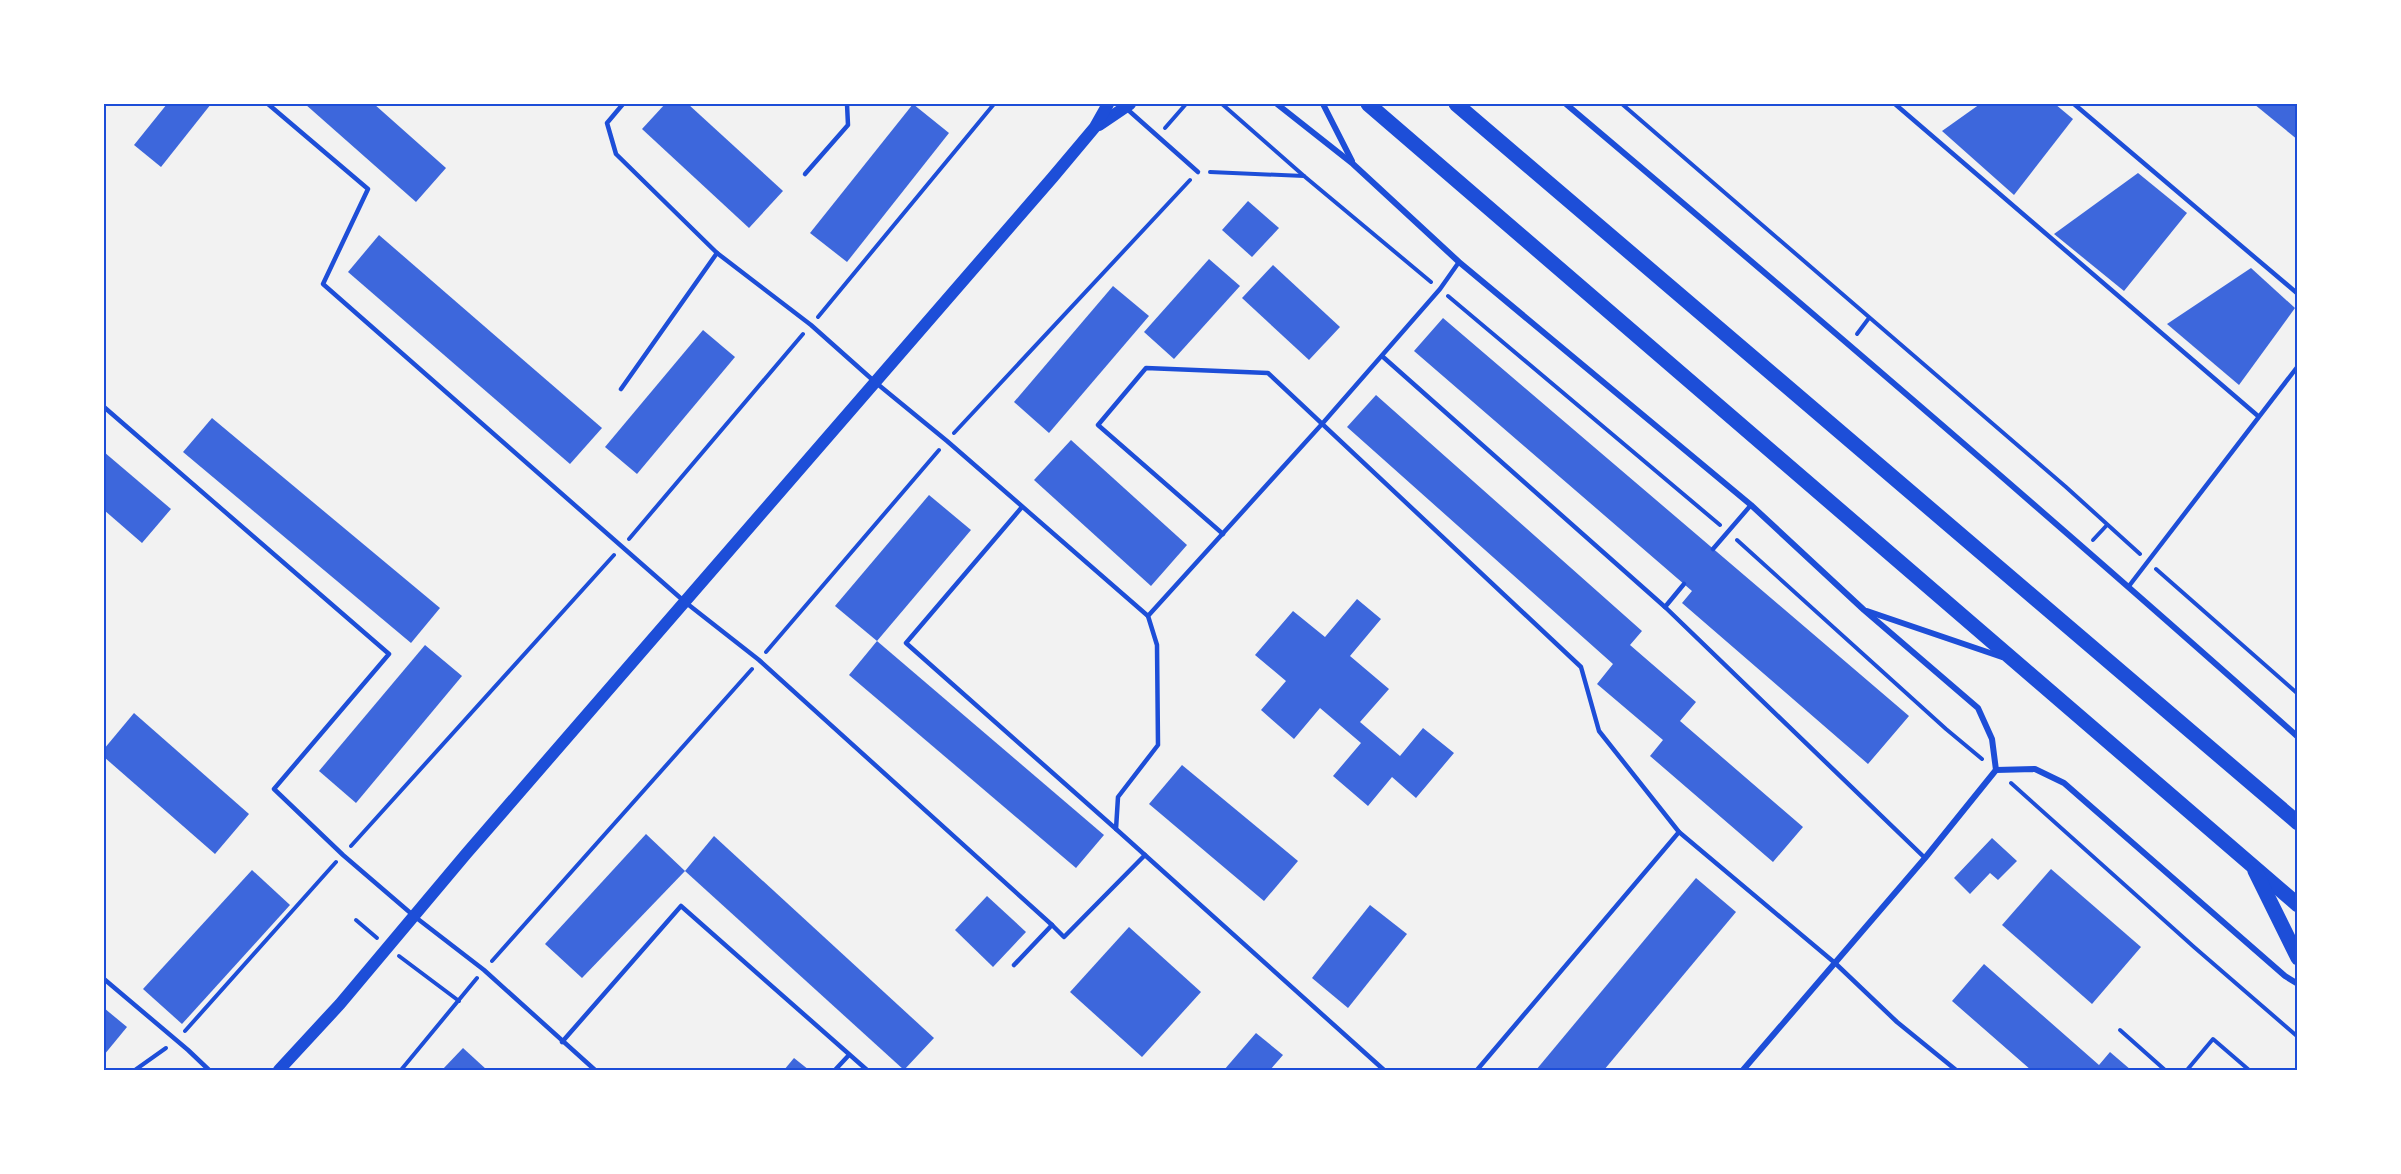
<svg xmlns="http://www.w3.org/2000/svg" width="2401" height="1174" font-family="Roboto,sans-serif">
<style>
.building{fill:#3d67dc}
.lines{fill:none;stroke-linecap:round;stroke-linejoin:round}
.path{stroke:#1d4ed8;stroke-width:4}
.service{stroke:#1d4ed8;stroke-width:4.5}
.minor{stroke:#1d4ed8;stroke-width:6}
.secondary{stroke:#1d4ed8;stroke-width:12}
.primary{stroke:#1d4ed8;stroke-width:15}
.neatline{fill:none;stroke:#1d4ed8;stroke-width:2}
</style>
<rect width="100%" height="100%" fill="#f2f2f2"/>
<g class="building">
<polygon points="167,104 211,104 161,167 134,145"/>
<polygon points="305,104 374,104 446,168 416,202"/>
<polygon points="665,104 688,104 783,191 749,228 642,129"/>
<polygon points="913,104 949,133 847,262 810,233"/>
<polygon points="1980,104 2055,104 2073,119 2014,195 1942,131"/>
<polygon points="2254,104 2298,104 2298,140"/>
<polygon points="2138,173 2187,213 2124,291 2054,234"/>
<polygon points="1248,201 1279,228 1252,257 1222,230"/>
<polygon points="379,235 602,428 570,464 348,272"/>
<polygon points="1209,259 1240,286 1174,359 1144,332"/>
<polygon points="1273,265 1340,327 1309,360 1242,298"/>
<polygon points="2251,268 2295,308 2239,385 2167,324"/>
<polygon points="1113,286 1149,316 1049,433 1014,402"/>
<polygon points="1443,318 1909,716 1868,764 1682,603 1692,591 1414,351"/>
<polygon points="703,330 735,357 637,474 605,447"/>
<polygon points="1376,395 1642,631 1630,645 1696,702 1680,721 1803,827 1773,862 1650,756 1663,740 1597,684 1613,664 1347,427"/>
<polygon points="212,418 440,608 411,643 183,452"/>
<polygon points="1071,440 1187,545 1151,586 1034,480"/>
<polygon points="104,452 171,509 142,543 104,510"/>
<polygon points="929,495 971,530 877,641 835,606"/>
<polygon points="1357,599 1381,619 1350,656 1389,689 1360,722 1400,756 1423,728 1454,753 1416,798 1392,777 1368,806 1333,776 1361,743 1320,708 1294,739 1261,710 1286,681 1255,655 1293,611 1325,637"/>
<polygon points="877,641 1104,835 1076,868 849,675"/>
<polygon points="425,645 462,676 356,803 319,771"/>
<polygon points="134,713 249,814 215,854 104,757 104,749"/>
<polygon points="1182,765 1298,861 1264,901 1149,804"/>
<polygon points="646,834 685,871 582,978 545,944"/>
<polygon points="714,836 934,1038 904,1070 685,871"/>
<polygon points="1992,838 2017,861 1998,880 1990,873 1970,894 1954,878"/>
<polygon points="2051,869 2141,947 2092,1004 2002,925"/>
<polygon points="252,870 290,905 182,1024 143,989"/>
<polygon points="1696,878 1736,912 1604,1070 1536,1070"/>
<polygon points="987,896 1026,932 993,967 955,930"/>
<polygon points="1370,905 1407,934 1348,1008 1312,978"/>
<polygon points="1129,927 1201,992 1142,1057 1070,992"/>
<polygon points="1984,964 2099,1065 2110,1052 2131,1070 2031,1070 1952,1001"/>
<polygon points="104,1008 127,1027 104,1055"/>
<polygon points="1256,1033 1283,1055 1270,1070 1224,1070"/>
<polygon points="463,1048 487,1070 442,1070"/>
<polygon points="794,1058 809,1070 784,1070"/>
</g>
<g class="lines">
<g class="path">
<polyline points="1222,104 1304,176 1431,282"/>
<polyline points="1622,104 2066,487 2140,554"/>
<polyline points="1165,128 1186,104"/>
<polyline points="1210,172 1304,176"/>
<polyline points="1448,296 1720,525"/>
<polyline points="818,317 994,104"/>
<polyline points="1857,334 1869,318"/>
<polyline points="954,433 1190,180"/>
<polyline points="629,539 803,334"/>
<polyline points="1737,540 1946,729 1982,759"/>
<polyline points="2093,540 2107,525"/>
<polyline points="2156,569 2298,694"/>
<polyline points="766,652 939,450"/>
<polyline points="2011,783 2194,947 2298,1037"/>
<polyline points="351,846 614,555"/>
<polyline points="356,920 377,938"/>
<polyline points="399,956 459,1001"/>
<polyline points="492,961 752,669"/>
<polyline points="2120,1030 2165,1070"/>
<polyline points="185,1031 336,862"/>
<polyline points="135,1070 166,1048"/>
<polyline points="401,1070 477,978"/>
<polyline points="2187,1070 2213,1039 2249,1070"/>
</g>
<g class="service">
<polyline points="268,104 368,189 323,284 685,602 759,660 1052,925"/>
<polyline points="623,104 607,123 616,154 717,253 811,325 875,382 947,441 1148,616"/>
<polyline points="1895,104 2258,416"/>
<polyline points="2074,104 2298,294"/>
<polyline points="1127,109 1198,172"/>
<polyline points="805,174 848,125 847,104"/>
<polyline points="1382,356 1665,607 1925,858"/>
<polyline points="621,389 717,253"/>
<polyline points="104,407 389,654 274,789 343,855 414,916 484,970 595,1070"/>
<polyline points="1022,507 906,643 1116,829"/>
<polyline points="1223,534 1098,425 1146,368 1268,373 1581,667 1599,731 1679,832 1835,963 1897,1022 1956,1070"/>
<polyline points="1713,549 1751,505"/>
<polyline points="2129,586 2298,366"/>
<polyline points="1665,607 1684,584"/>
<polyline points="1014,965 1052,925 1064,937 1145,855"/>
<polyline points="104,979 188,1050 209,1070"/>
<polyline points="562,1042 681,906 867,1070"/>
<polyline points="835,1070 849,1055"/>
<polyline points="1384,1070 1116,829 1118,797 1158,745 1157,645 1148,616 1322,424 1440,289 1459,262"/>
<polyline points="1477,1070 1679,832"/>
</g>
<g class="minor">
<polyline points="1277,104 1353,164 1459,262 1751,505 1864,610 1978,708 1992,739 1996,770"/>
<polyline points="1323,104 1352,161"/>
<path d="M1566 104C1812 312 2057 522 2298 737"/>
<polyline points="1867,611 2002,657"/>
<polyline points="1996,770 2035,769 2064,783 2285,976 2298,984"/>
<polyline points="1743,1070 1925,858 1996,770"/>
</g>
<g class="secondary">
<polyline points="1099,125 1130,104"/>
<polyline points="279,1070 340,1004 466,854 1053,177 1095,127 1108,104"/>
</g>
<g class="primary">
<polyline points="1368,104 2298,905"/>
<polyline points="1456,104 2298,823"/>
<polyline points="2255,871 2298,958"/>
</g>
</g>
<rect width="2401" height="1174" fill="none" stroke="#ffffff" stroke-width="210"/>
<rect x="105" y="105" width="2191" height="964" class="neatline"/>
</svg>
